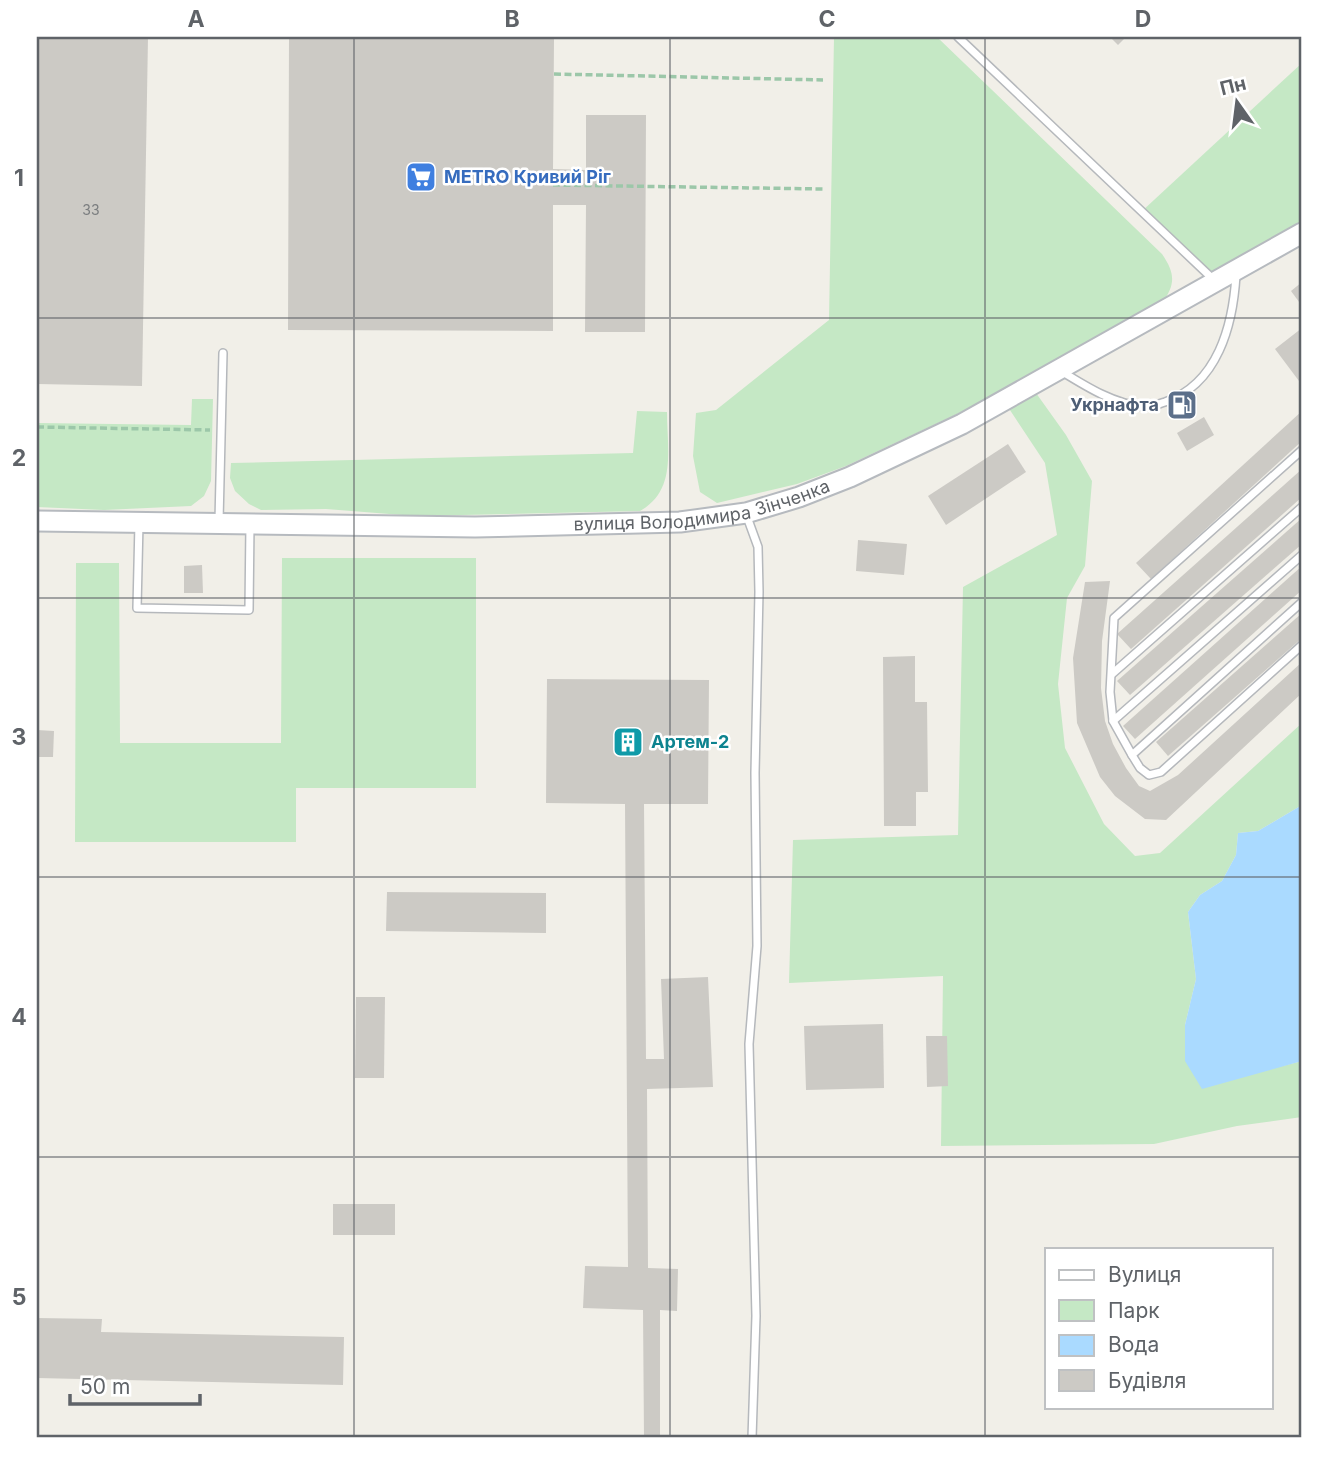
<svg xmlns="http://www.w3.org/2000/svg" width="1339" height="1475" font-family="Inter,sans-serif">
<style>
.green{fill:#c5e8c5}
.water{fill:#aadaff}
.building{fill:#cccac5}
.lines{fill:none;stroke-linecap:round;stroke-linejoin:round}
.service-casing{stroke:#b5b8bc;stroke-width:10}
.secondary-casing{stroke:#b6babf;stroke-width:23}
.path{stroke:#9cc7a9;stroke-width:3.5;stroke-dasharray:7 3.5;stroke-linecap:butt}
.service{stroke:#fff;stroke-width:7}
.secondary{stroke:#fff;stroke-width:19}
.grid{fill:none;stroke:#5f6368;stroke-width:2;stroke-opacity:0.55}
.labels{text-anchor:middle;stroke-width:5;stroke-linejoin:round;paint-order:stroke}
.number-label{font-size:14px;fill:#7a7d7f}
.shop-label{font-size:18px;font-weight:bold;fill:#366cbe;stroke:#fff;text-anchor:start}
.service-label{font-size:18px;font-weight:bold;fill:#4e5e75;stroke:#fff;text-anchor:end}
.street-label{font-size:18px;fill:#5f6368;stroke:#fff}
.culture-label{font-size:18px;font-weight:bold;fill:#0d838f;stroke:#fff;text-anchor:start}
.neatline{fill:none;stroke:#5f6368;stroke-width:2.5}
.grid-label{font-size:23px;text-anchor:middle;font-weight:bold;fill:#5f6368}
</style>
<rect width="100%" height="100%" fill="#f1efe8"/>
<g class="green">
<path d="M834 37H937L1162 254C1175 273 1176 284 1162 303L959 413 846 466 797 484 717 503 700 492 693 456 696 413 716 410 829 320Z"/>
<polygon points="1302,63 1302,233 1215,281 1141,212"/>
<polygon points="1031,386 1066,435 1092,481 1085,566 1067,598 1058,684 1065,748 1104,824 1135,856 1160,853 1302,723 1302,805 1258,831 1238,833 1236,855 1222,881 1200,895 1188,912 1196,979 1185,1025 1282,1066 1302,1061 1302,1117 1237,1126 1154,1144 941,1146 943,976 789,983 793,840 958,835 963,587 1057,535 1045,463 1004,401"/>
<polygon points="192,399 213,399 211,481 204,496 191,506 104,510 37,507 37,423 191,425"/>
<path d="M637 411 667 412C667 449 677 490 640 511L415 516 326 509 261 510 249 504 235 491 230 478 231 463 633 453Z"/>
<polygon points="282,558 476,558 476,788 296,788 296,842 75,842 76,563 119,563 120,743 281,743"/>
</g>
<polygon class="water" points="1302,805 1302,1061 1202,1089 1185,1061 1185,1025 1196,979 1188,912 1200,895 1222,881 1236,855 1238,833 1258,831"/>
<g class="building">
<polygon points="37,37 148,37 142,386 37,384"/>
<polygon points="1110,37 1126,37 1118,45"/>
<polygon points="289,38 554,39 553,169 586,170 586,115 646,115 645,332 585,332 586,205 553,205 553,331 288,330"/>
<polygon points="1302,282 1302,306 1291,291"/>
<polygon points="1302,328 1302,385 1275,349"/>
<polygon points="1302,411 1302,441 1151,579 1136,563"/>
<polygon points="1204,417 1214,435 1187,451 1177,433"/>
<polygon points="1008,444 1026,472 946,525 928,496"/>
<polygon points="1302,469 1302,497 1131,649 1117,634"/>
<polygon points="1302,518 1302,544 1130,695 1117,681"/>
<polygon points="858,540 907,544 904,575 856,571"/>
<polygon points="202,565 203,593 184,593 184,566"/>
<polygon points="1302,566 1302,590 1135,739 1123,726"/>
<polygon points="1110,581 1102,641 1101,688 1105,721 1113,744 1126,768 1139,786 1150,791 1178,775 1302,662 1302,693 1166,820 1145,819 1115,796 1100,777 1077,723 1073,658 1085,582"/>
<polygon points="1302,613 1302,638 1168,756 1156,742"/>
<polygon points="915,656 915,702 927,702 928,792 916,792 916,826 884,826 883,657"/>
<polygon points="547,679 709,680 708,804 644,804 646,1059 664,1059 661,979 708,977 713,1087 647,1089 648,1268 678,1269 677,1311 660,1310 660,1438 644,1438 643,1310 583,1308 585,1266 628,1267 625,804 546,803"/>
<polygon points="37,730 54,731 53,757 37,757"/>
<polygon points="387,892 546,893 546,933 386,931"/>
<polygon points="356,997 385,997 384,1078 355,1078"/>
<polygon points="883,1024 884,1088 806,1090 804,1026"/>
<polygon points="926,1036 947,1036 948,1086 927,1087"/>
<rect x="333" y="1204" width="62" height="31"/>
<polygon points="37,1318 102,1319 101,1332 344,1337 343,1385 37,1378"/>
</g>
<g class="lines">
<g class="service-casing">
<g id="service">
<polyline points="958,37 1215,281"/>
<path d="M1061 371C1087 387 1114 404 1144 407 1151 408 1158 404 1165 402 1218 384 1233 325 1236 275"/>
<polyline points="746,514 758,547 759,592 755,773 757,946 749,1044 756,1316 752,1438"/>
<polyline points="219,521 223,353"/>
<polyline points="139,523 137,608 249,610 250,524"/>
<polyline points="1302,602 1132,755 1140,768 1149,775 1161,772 1302,645"/>
<polyline points="1112,674 1302,507"/>
<polyline points="1113,721 1302,555"/>
<polyline points="1132,755 1113,721 1110,692 1114,618 1302,450"/>
</g>
</g>
<g class="secondary-casing">
<g id="secondary">
<path id="s1" d="M37 521 475 527 680 522 746 513 799 497 850 477 962 424 1302 233"/>
</g>
</g>
<g class="path">
<polyline points="554,74 823,80"/>
<polyline points="553,185 823,189"/>
<polyline points="37,427 210,430"/>
</g>
<use href="#service" class="service"/>
<use href="#secondary" class="secondary"/>
</g>
<path class="grid" d="M354 37V1438M670 37V1438M985 37V1438M37 318H1302M37 598H1302M37 877H1302M37 1157H1302"/>
<defs>
<g id="supermarket-square" transform="scale(1.575)"><rect x="-9" y="-9" width="18" height="18" rx="4" fill="#3f7fe0" stroke="#fff"/><path d="M-6-5.5h2.5l.6 2H6L4.5 2H-2.5L-4.4-4H-6ZM-1.5 3.2a1.3 1.3 0 1 0 .1 0ZM3 3.2a1.3 1.3 0 1 0 .1 0Z" fill="#fff"/></g>
<g id="fuel-square" transform="scale(1.575)"><rect x="-9" y="-9" width="18" height="18" rx="4" fill="#5c6f8a" stroke="#fff"/><path d="M-5.5-6h7V0h2V4h1.3V-2.5L3-4.5l.8-.8L6-3V5H2.5V1h-1V6h-7ZM-4.2-4.7v3.2H.2V-4.7Z" fill="#fff"/></g>
<g id="building-square" transform="scale(1.575)"><rect x="-9" y="-9" width="18" height="18" rx="4" fill="#0f9aa8" stroke="#fff"/><path d="M-4-6H4V6H1V3H-1V6H-4ZM-2.5-4.3h1.7v1.8h-1.7ZM.8-4.3h1.7v1.8H.8ZM-2.5-1h1.7V.8h-1.7ZM.8-1h1.7V.8H.8Z" fill="#fff"/></g>
</defs>
<g fill-rule="evenodd">
<use href="#supermarket-square" x="421" y="177"/>
<use href="#fuel-square" x="1182" y="405"/>
<use href="#building-square" x="628" y="742"/>
</g>
<g class="labels">
<g class="number-label">
<text x="91" y="215">33</text>
</g>
<g class="shop-label">
<text x="444" y="183">METRO Кривий Ріг</text>
</g>
<g class="service-label">
<text x="1159" y="411">Укрнафта</text>
</g>
<g class="street-label">
<text dy="6" stroke="none"><textPath href="#s1" startOffset="667">вулиця Володимира Зінченка</textPath></text>
</g>
<g class="culture-label">
<text x="651" y="748">Артем-2</text>
</g>
</g>
<rect width="1339" height="1475" fill="none" stroke="#ffffff" stroke-width="77"/>
<rect x="1045" y="1248" width="228" height="161" fill="#ffffff" stroke="#bfc1c3" stroke-width="2"/>
<rect x="1059" y="1270" width="35" height="10" fill="#ffffff" stroke="#bfc1c3" stroke-width="2"/>
<text x="1108" y="1282" font-size="21" fill="#5f6368">Вулиця</text>
<rect x="1059" y="1300" width="35" height="21" fill="#c5e8c5" stroke="#bfc1c3" stroke-width="2"/>
<text x="1108" y="1318" font-size="21" fill="#5f6368">Парк</text>
<rect x="1059" y="1335" width="35" height="21" fill="#aadaff" stroke="#bfc1c3" stroke-width="2"/>
<text x="1108" y="1352" font-size="21" fill="#5f6368">Вода</text>
<rect x="1059" y="1370" width="35" height="21" fill="#cccac5" stroke="#bfc1c3" stroke-width="2"/>
<text x="1108" y="1388" font-size="21" fill="#5f6368">Будівля</text>
<g transform="translate(1237 102) rotate(346)" stroke="#ffffff" stroke-width="5" paint-order="stroke">
<path d="M0-5L12 26L0 18L-12 26Z" fill="#5f6368"/>
<text y="-10" font-size="19" font-weight="bold" text-anchor="middle" fill="#5f6368">Пн</text>
</g>
<path d="M70 1394v10h130v-10" fill="none" stroke="#5f6368" stroke-width="3.5"/>
<text x="80" y="1394" font-size="21" fill="#5f6368" stroke="#ffffff" stroke-width="5" paint-order="stroke">50 m</text>
<rect x="38" y="38" width="1262" height="1398" class="neatline"/>
<g class="grid-label">
<text x="196" y="27">A</text>
<text x="512" y="27">B</text>
<text x="827" y="27">C</text>
<text x="1143" y="27">D</text>
<text x="19" y="186">1</text>
<text x="19" y="466">2</text>
<text x="19" y="745">3</text>
<text x="19" y="1025">4</text>
<text x="19" y="1305">5</text>
</g>
</svg>
